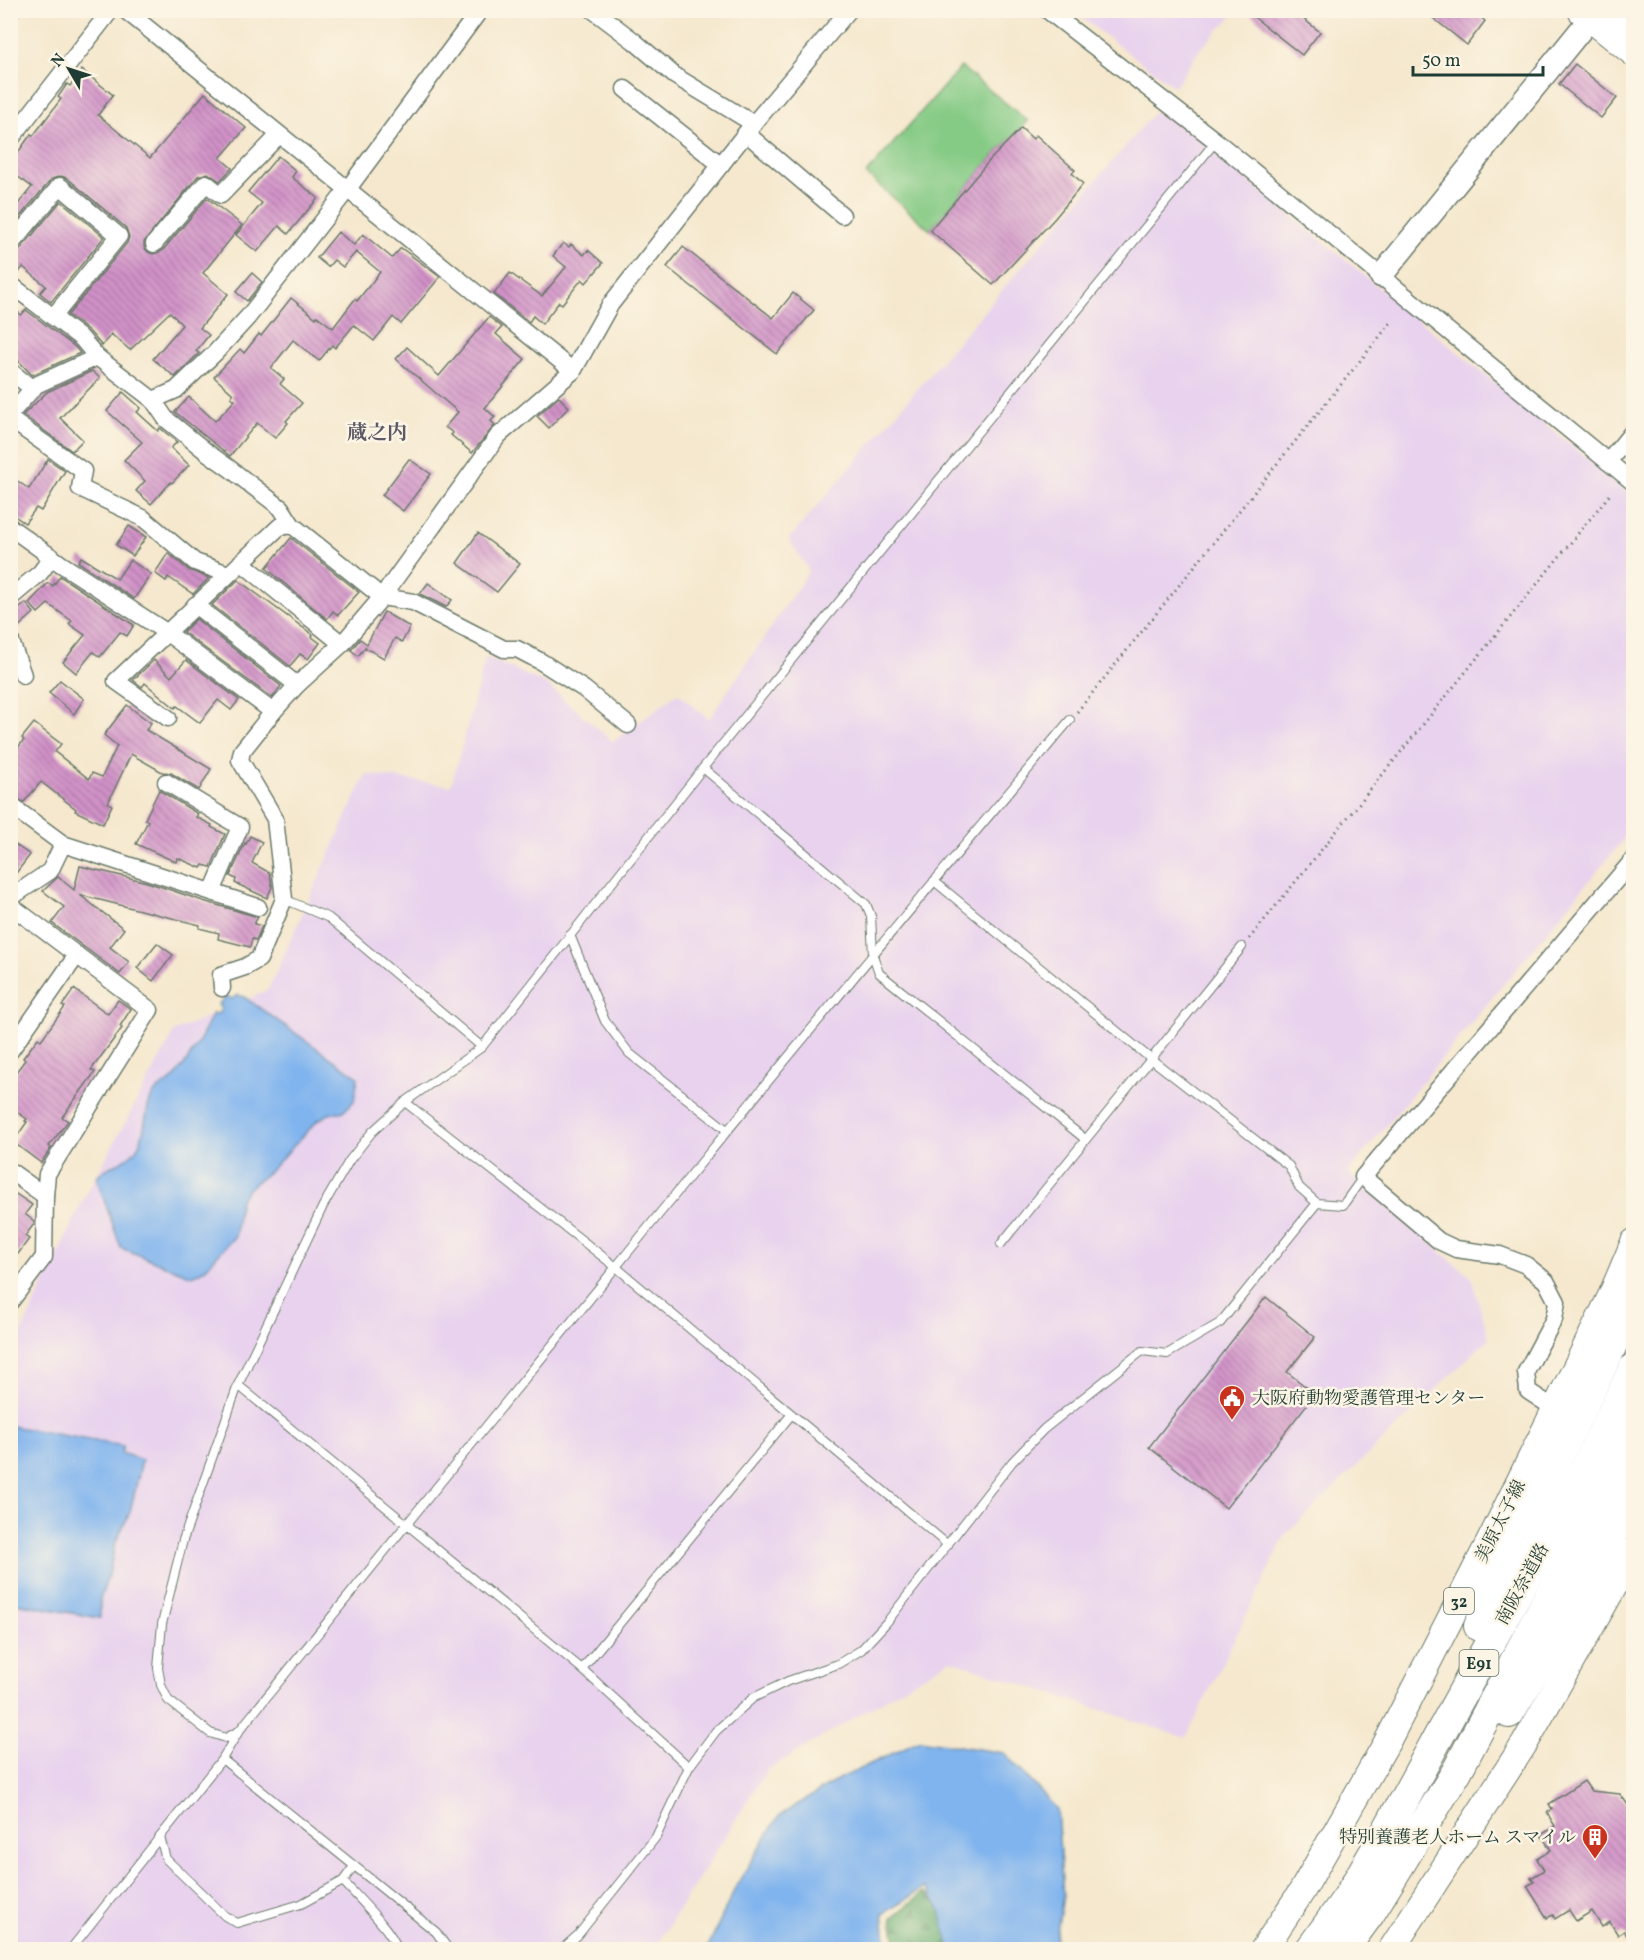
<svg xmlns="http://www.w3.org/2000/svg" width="1644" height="1960" font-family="Vollkorn,'Noto Serif JP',serif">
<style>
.built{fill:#e8d2ee}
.grass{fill:#85ca85;stroke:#52845c;stroke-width:1.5}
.forest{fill:url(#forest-firs);stroke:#467653;stroke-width:1.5}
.water{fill:#80b4ee;stroke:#507891;stroke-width:1.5}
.building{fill:url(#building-back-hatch)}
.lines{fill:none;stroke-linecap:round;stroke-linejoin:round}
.lane-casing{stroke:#6a796a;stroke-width:10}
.street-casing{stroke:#6a796a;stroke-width:19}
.secondary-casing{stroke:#6a796a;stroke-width:25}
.primary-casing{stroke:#6a796a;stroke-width:28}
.highway-casing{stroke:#6a796a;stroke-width:32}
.path{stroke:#6a796a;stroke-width:3;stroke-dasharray:1.5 4.5;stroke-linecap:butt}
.lane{stroke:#fff;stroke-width:8}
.street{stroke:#fff;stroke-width:16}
.secondary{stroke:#fff;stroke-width:22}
.primary{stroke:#fff;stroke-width:26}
.highway{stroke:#fff;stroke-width:30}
.labels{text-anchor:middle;stroke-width:5;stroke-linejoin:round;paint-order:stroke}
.shield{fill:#fcf5e5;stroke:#617469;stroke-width:1.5}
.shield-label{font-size:16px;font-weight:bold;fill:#1f3d34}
.poi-label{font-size:18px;fill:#1f3d34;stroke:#fcf5e5;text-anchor:start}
.street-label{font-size:18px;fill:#1f3d34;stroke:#fcf5e5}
.neighbourhood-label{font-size:20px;font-weight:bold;fill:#5d5a68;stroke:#fcf5e5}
</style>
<defs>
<pattern id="forest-firs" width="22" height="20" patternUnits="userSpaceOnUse" patternTransform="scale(1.5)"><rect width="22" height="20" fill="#6cae72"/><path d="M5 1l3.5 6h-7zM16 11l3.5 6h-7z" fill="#588f5e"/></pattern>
<pattern id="building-back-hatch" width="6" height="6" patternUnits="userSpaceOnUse" patternTransform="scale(1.5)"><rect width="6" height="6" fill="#d191c8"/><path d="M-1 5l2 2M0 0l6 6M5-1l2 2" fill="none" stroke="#a978a3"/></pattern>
</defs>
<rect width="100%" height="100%" fill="#fcf5e5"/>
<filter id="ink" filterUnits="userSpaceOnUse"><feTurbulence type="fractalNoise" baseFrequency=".0167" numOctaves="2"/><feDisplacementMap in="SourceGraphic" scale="12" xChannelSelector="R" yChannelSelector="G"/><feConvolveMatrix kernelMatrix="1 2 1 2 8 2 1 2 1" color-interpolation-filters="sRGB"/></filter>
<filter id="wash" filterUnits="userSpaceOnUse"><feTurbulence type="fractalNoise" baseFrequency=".008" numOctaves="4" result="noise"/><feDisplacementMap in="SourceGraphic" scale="24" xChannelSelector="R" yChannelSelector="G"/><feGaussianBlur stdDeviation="1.35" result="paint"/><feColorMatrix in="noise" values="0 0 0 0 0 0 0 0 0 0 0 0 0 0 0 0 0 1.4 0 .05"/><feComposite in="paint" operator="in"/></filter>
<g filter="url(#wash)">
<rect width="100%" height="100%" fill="#f5e8ce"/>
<g class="built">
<polygon points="1072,11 1237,11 1200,49 1175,87"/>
<polygon points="1159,107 1633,496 1633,828 1347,1173 1471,1277 1489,1338 1286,1534 1186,1738 950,1660 767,1770 654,1949 11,1950 10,1568 18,1513 10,1489 11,1355 82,1202 175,1031 268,990 366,774 451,786 486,657 546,684 613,742 678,693 709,719 809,571 789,539"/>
</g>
<polygon class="grass" points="961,67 1028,121 989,161 930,230 866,174"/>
<polygon class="forest" points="924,1892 957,1920 964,1949 897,1949 892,1918"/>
<g class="water">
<path d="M237 995 244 997 358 1077 354 1101 344 1111 329 1114 318 1120 270 1171 250 1187 240 1199 235 1236 205 1269 192 1276 121 1248 96 1177C108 1165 120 1164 131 1155 147 1141 143 1116 151 1098 156 1087 168 1085 175 1077 192 1056 202 1037 213 1013L216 1015 222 1009 218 1005 226 996 232 999Z"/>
<polygon points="11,1426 123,1446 121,1453 142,1460 130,1512 115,1544 109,1574 100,1599 100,1618 11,1602 11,1549 13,1530 10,1498"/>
<polygon points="920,1740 1004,1753 1057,1809 1063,1896 1054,1949 950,1949 939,1907 925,1887 883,1914 887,1949 707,1949 736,1886 779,1816 839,1779"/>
</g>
<g id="blocks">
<g class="building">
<polygon points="1245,10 1292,10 1320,32 1302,55"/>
<polygon points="1423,10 1472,10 1485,21 1467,45"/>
<polygon points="1575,64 1617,98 1601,118 1559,84"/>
<polygon points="82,70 113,95 98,115 150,158 205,93 246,128 220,158 232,168 220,181 208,173 198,176 144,242 144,247 148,252 153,254 162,251 207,198 242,225 203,273 228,294 200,328 209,335 196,351 199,353 175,377 153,359 182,325 170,312 130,350 111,334 102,346 89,331 68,315 127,243 129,237 126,228 67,178 61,176 52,179 10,228 10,214 32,187 10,171 10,164 31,134 33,136 61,99 58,97 67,84 70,86"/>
<polygon points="1021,128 1033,139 1036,135 1075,170 1072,173 1083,184 1055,218 993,285 930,230 989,161"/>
<polygon points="278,156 296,171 292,177 318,198 288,234 279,226 257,252 236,235 262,203 248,192"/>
<polygon points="61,201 104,237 51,302 40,293 46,286 23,267 16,276 10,274 10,255 18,252"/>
<polygon points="338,232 354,245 363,234 392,258 401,248 440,277 401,324 393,317 374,341 354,325 335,348 332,345 319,361 293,340 271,368 284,379 280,384 302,403 286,421 288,423 275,438 257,423 230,456 175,412 189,397 215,421 235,400 231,397 233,394 214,377 240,349 244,353 259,334 261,336 291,298 316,318 317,316 333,328 355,299 357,301 380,272 356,252 343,267 334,260 328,267 317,258"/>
<polygon points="563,243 569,247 571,244 584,255 588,250 603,263 586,283 582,279 562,304 559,302 542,324 533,316 529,322 494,294 510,273 542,296 566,267 553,256"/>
<polygon points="683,247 773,318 793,293 814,310 777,354 667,267"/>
<polygon points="252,273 262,282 247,301 236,292"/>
<polygon points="10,305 21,315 26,310 75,347 80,353 32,375 10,352"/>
<polygon points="489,317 502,327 496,334 525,359 485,408 495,417 491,421 495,425 472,453 451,435 453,433 445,427 458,412 396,359 407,347 439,376"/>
<polygon points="92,371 100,378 60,418 83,440 72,451 23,415 47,392"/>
<polygon points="123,392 141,408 137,412 158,431 160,428 177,442 171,448 189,465 172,483 171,482 151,504 136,491 145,481 124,460 142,442 107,411"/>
<polygon points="559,397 569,407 549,428 537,416"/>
<polygon points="48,459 65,471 41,511 36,508 25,523 10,513 10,476 29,489"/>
<polygon points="409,459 431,474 403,511 382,495"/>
<polygon points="129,526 146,537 133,556 116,545"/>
<polygon points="478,533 520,564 497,592 457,563"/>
<polygon points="291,538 359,592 338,615 333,611 327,619 266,568"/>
<polygon points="168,553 189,570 209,578 193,594 168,577 166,581 155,573"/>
<polygon points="81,557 117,579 130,560 151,574 134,599 78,562"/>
<polygon points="60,576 134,625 127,636 120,632 100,657 93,652 76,673 63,662 85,635 69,624 72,621 48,604 38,613 29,603 48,583 53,586"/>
<polygon points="238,580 313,635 312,637 320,643 308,659 300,654 290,666 212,605"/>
<polygon points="428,583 452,600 446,607 420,594"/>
<polygon points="26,603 34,613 15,630 10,629 10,616"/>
<polygon points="384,612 410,627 402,642 395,638 384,658 365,648 366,646 358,656 351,650 360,639 367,644"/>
<polygon points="196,619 281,686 272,698 183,632"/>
<polygon points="154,660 171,677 186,660 239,700 231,710 218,700 200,723 177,706 175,708 145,683 142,687 133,680"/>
<polygon points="60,680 84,699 74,714 49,693"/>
<polygon points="127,705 151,723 146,730 211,769 199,790 171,773 162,772 131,754 108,803 112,805 103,824 75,811 76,809 41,782 24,802 10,795 10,757 24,740 22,738 34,723 61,744 55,752 89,779 92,773 102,777 117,746 104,735"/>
<polygon points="159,790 198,814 196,817 212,825 211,827 225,834 211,867 203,865 201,868 178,858 176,862 136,844 148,821 145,819"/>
<polygon points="250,836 262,842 252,863 270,873 272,887 267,898 235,883 236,879 230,876 245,843 246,844"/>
<polygon points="10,841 30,855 10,881"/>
<polygon points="80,866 147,882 203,901 258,917 254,924 262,926 256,940 252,939 250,947 218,939 219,933 199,928 200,925 80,895 124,929 110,947 129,962 120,974 52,923 64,907 43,891 58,877 74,890"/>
<polygon points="157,943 173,955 153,981 137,968"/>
<polygon points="74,989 108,1014 118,1000 131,1009 120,1026 122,1028 91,1070 95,1072 62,1117 68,1121 49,1146 51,1148 41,1163 13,1142 27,1122 25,1121 27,1119 10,1107 10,1080 25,1060 23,1058 38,1038 41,1040 65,1007 62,1006"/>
<polygon points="16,1194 32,1205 25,1214 34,1221 34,1224 25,1236 29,1239 18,1254 14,1251 10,1256 10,1201"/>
<polygon points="1266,1297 1315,1337 1287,1372 1315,1394 1226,1508 1149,1447"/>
<polygon points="1584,1781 1591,1791 1620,1794 1634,1813 1634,1947 1624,1931 1618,1935 1610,1922 1602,1927 1592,1911 1576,1921 1569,1910 1555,1919 1553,1915 1547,1918 1527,1886 1534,1882 1531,1878 1544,1870 1537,1859 1551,1850 1541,1835 1555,1826 1547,1813 1552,1809 1549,1804"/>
</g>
</g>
</g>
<g filter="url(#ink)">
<use href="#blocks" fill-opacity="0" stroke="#6a796a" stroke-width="1.5"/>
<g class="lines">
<g class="lane-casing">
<g id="lane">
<polyline points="703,768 866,904 871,916 873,955 879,973 1085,1139"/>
<polyline points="934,881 1151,1059 1289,1166 1299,1187 1317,1203 1343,1205 1363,1177"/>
<polyline points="284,899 329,918 482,1047"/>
<polyline points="570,935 605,1021 629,1053 728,1131"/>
<polyline points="405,1102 616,1267 948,1545"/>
<polyline points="1001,1244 1242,947"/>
<polyline points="238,1385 582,1669 689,1767"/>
<polyline points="582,1669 791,1415"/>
<polyline points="239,1731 226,1738 210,1733 168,1700 161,1685 158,1668 162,1624 183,1540 238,1385 323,1206 349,1161 372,1132 405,1102 482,1047 703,768 1216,141"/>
<polyline points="222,1759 436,1932 449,1950"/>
<path d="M160 1837 166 1859 225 1916 237 1923 301 1904 343 1881C354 1894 397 1935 397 1950"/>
<polyline points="343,1881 354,1866"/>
<path d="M70 1950 222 1759 239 1731C514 1392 788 1052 1070 720"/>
<polyline points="561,1950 578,1935 656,1837 689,1767 716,1731 753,1698 788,1681 838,1664 861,1650 886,1623 1012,1462 1044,1429 1142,1351 1167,1354 1220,1323 1317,1203"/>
</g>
</g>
<g class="street-casing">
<g id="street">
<polyline points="125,10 573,371"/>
<polyline points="593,10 634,41 675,76 754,124"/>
<polyline points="1047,10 1216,141 1634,483"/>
<polyline points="10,11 11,10"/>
<polyline points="625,89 721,165"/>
<polyline points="746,133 842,215"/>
<polyline points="10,140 111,10"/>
<polyline points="154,244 206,183 221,195 279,135"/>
<polyline points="10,245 60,186 119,236 53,317"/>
<polyline points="10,284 82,339 97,357 153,400 166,419 208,453 229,468 281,508 292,525 382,597 413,602 504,649 517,649 540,661 584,689 628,725"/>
<polyline points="10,371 33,389"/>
<polyline points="153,400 176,390 215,353 248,317 347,190 480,10"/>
<polyline points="10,414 36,385 97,357"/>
<polyline points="10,419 83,471 80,488 143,518 195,562 228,574"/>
<polyline points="1608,462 1634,430"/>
<polyline points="10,527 61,564 166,632 273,712"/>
<polyline points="241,562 342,644"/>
<polyline points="10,598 40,573 52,557"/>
<polyline points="195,605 297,685"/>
<polyline points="10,639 23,675"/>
<polyline points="168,718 116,681 279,527 292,525"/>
<polyline points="166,782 240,827 212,892"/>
<polyline points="10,805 63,844 258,907"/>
<polyline points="10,898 50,871 63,844"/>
<polyline points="10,905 150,1010 47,1174 45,1196 44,1257 10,1302"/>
<polyline points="222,988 221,975 245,967 259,959 284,899 275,819 240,760 242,751 273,712 297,685 342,644 382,597 498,436 573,371 610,305 746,133 849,10"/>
<polyline points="10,1051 77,955"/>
<polyline points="10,1171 45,1196"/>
<polyline points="1563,1414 1528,1391 1526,1372 1554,1319 1557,1302 1546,1281 1526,1265 1500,1255 1456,1249 1439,1241 1363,1177 1634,859"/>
</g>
</g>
<g class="secondary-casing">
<polyline id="secondary" points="1381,276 1597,10"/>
</g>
<g class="primary-casing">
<g id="primary">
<polyline points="1263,1950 1302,1891 1387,1742 1491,1539 1612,1294 1634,1242"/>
<polyline points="1391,1950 1525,1743 1634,1551"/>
</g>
</g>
<g class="highway-casing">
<g id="highway">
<polyline points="1583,10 1634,51"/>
<polyline points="1621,10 1634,20"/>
<polyline points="1479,1626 1505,1567 1634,1299"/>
<polyline points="1509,1713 1602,1558 1634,1490"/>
<polyline points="1310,1950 1348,1897 1388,1829 1584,1471 1634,1368"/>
<polyline points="1343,1950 1370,1913 1457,1771 1609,1483 1634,1429"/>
</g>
</g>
<g class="path">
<polyline points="1077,712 1393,320"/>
<polyline points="1249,939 1611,493"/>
</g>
<use href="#lane" class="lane"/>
<use href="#street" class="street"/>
<use href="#secondary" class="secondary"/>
<use href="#primary" class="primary"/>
<use href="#highway" class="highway"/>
</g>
</g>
<defs>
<g id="civic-pin" transform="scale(1.35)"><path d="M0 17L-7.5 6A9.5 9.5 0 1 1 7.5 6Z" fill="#c8321e" stroke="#fcf5e5"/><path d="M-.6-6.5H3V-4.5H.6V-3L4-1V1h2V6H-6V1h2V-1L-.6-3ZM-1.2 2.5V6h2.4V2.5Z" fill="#fff"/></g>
<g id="building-pin" transform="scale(1.35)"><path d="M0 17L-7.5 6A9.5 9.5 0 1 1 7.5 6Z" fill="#c8321e" stroke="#fcf5e5"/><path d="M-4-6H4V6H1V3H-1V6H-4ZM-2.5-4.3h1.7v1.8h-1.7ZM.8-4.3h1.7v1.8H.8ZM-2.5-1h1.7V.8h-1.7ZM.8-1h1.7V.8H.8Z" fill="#fff"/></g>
</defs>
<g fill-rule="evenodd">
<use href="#civic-pin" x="1232" y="1398"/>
<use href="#building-pin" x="1595" y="1837"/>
</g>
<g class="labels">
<g class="shield">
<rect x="1444" y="1588" width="30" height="26" rx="4.5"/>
<rect x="1459.5" y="1650" width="39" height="26" rx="4.5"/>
</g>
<g class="shield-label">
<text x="1459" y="1607">32</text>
<text x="1479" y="1669">E91</text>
</g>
<g class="poi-label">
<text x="1252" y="1404">大阪府動物愛護管理センター</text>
<text x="1576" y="1843" text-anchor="end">特別養護老人ホーム スマイル</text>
</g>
<g class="street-label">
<text transform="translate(1500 1521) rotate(-63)" y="6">美原太子線</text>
<text transform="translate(1522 1584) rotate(-61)" y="6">南阪奈道路</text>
</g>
<g class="neighbourhood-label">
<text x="377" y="439">蔵之内</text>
</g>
</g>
<rect width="1644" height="1960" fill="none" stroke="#fcf5e5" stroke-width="36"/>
<g transform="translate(69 69) rotate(309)" stroke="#fcf5e5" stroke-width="4.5" paint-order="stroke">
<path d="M0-4.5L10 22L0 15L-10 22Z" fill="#1f3d34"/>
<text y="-9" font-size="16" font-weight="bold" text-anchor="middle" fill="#1f3d34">N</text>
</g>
<path d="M1413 66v9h130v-9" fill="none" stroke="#1f3d34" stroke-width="3"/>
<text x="1422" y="66" font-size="18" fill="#1f3d34" stroke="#fcf5e5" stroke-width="4.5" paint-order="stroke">50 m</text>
</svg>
